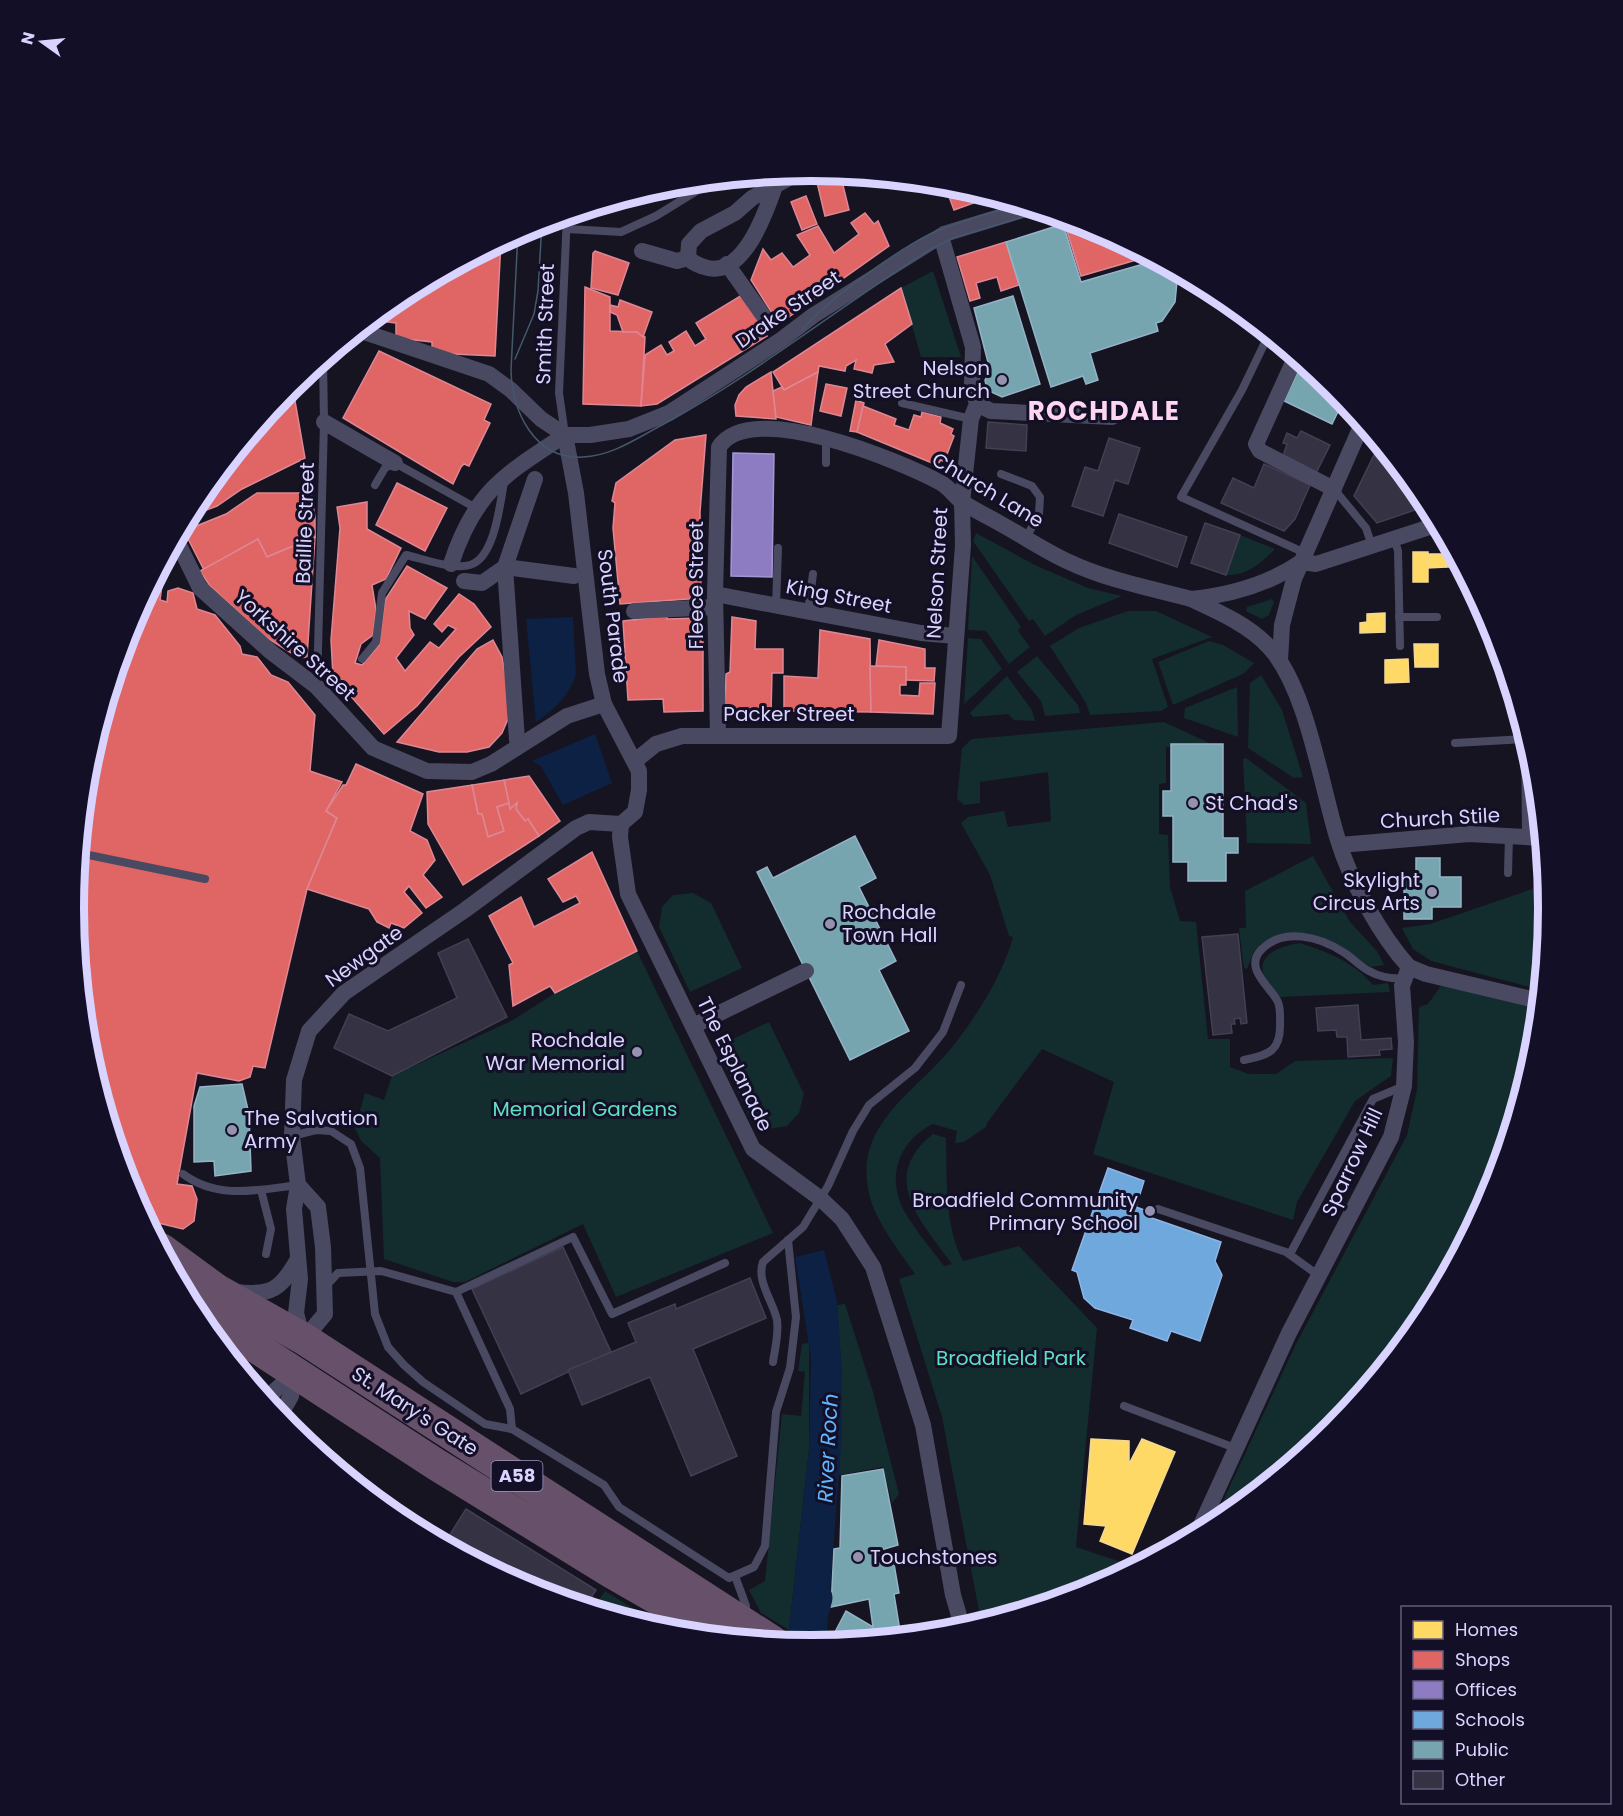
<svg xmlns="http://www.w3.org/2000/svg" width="1623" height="1816" font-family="Poppins,sans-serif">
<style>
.green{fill:#132c2d}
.water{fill:#0d2144}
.homes{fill:#ffd966;stroke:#f4d894;stroke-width:1.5}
.shops{fill:#e06666;stroke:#de8794;stroke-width:1.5}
.offices{fill:#8e7cc3;stroke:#a496d5;stroke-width:1.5}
.schools{fill:#6fa8dc;stroke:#8fb5e6;stroke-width:1.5}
.public{fill:#76a5af;stroke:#94b3c7;stroke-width:1.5}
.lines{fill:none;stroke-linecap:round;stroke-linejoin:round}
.river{stroke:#0d2144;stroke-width:33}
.building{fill:#343243;stroke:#433f54;stroke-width:1.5}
.lane{stroke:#4a4962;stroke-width:8}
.street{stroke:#4a4962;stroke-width:16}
.highway{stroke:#67516a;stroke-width:32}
.tram{stroke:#43596b;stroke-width:1.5}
.poi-dot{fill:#9591b1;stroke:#130f26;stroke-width:2}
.labels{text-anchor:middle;stroke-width:6;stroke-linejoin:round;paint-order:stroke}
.shield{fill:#130f26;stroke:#9e99be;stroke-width:1.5}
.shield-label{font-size:18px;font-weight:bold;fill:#d9d4ff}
.street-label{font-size:20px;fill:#d9d4ff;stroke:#130f26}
.poi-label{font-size:20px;fill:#d9d4ff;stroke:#130f26;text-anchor:end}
.park-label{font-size:20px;fill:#5fe0c0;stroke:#130f26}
.water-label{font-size:21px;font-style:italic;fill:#62b6ff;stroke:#130f26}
.district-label{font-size:26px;font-weight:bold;letter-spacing:1.5px;fill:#ffd6f0;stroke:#130f26}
.rim{fill:none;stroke:#d9d4ff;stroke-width:8}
</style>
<rect width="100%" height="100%" fill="#161421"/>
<g class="green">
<polygon points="933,271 961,357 921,357 901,288"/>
<polygon points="976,533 1037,566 1088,588 1122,596 1076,615 1045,636 1033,619 1029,621 973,541"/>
<path d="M1240 535 1275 549C1261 563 1247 576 1226 575Z"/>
<polygon points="972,556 1021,627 1018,631 1030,647 1009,664 986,631 968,630"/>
<polygon points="1272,599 1274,602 1269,615 1262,619 1246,611 1247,607"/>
<polygon points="1128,611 1156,611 1212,637 1152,659 1168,707 1161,711 1090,715 1086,703 1050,646 1079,628"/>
<polygon points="968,638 981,639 1002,669 964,704"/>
<polygon points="1209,641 1223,645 1254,663 1243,674 1173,705 1158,662"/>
<polygon points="1037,656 1078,705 1080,713 1045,716 1041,701 1017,672"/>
<polygon points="1261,675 1282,710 1303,777 1294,778 1248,748 1250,683"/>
<polygon points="1007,676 1032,710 1035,721 1014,720 1008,714 973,717 970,713"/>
<polygon points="1237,687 1238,737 1184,718 1185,708"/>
<path d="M1164 722 1218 747H1166V783L1159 784V834L1168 835 1170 887 1180 921 1196 922 1208 1039H1230V1067L1249 1074H1276L1295 1061 1393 1058 1391 1076 1355 1101 1297 1202 1293 1220 1093 1154 1114 1082 1042 1049 987 1123 986 1127 964 1142 955 1143 957 1131 933 1124C898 1141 885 1179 906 1214 917 1232 931 1249 944 1266L952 1264C921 1222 878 1177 933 1134L946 1138C947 1178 944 1225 963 1261L1019 1246 1097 1328 1076 1547 1136 1567 1094 1590 987 1622 979 1611 942 1417 899 1279 915 1274C900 1252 881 1229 872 1204 846 1125 918 1093 957 1041 980 1010 1003 974 1013 937L1009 936 990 875 961 823 968 817 1004 811 1008 827 1051 821 1048 772 980 782V803L964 805 957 799 962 748 972 739Z"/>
<polygon points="1246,758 1306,803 1311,844 1247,843 1243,759"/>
<polygon points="1313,856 1350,922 1377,951 1384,965 1371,967 1321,939 1269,940 1254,951 1247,969 1244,968 1239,928 1246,928 1245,891"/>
<polygon points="1547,884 1549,908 1541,990 1431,961 1413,949 1402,928 1430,924"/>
<polygon points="693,893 711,903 742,968 690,992 659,927 662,907 673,895"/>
<path d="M1300 943C1328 952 1354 962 1373 985L1388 983 1390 992 1280 997C1249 968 1261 949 1300 943Z"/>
<polygon points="637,951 773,1233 616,1297 583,1224 465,1282 453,1282 384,1259 380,1158 361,1141 355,1128 365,1093 384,1100 392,1076 513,1020 555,993"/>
<polygon points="1442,984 1540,1008 1535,1052 1493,1191 1425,1318 1333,1430 1211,1527 1295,1346 1407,1135 1417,1090 1419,1007 1428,1004"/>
<polygon points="769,1022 804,1094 799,1113 787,1126 769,1129 751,1120 716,1047"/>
<polygon points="845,1304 873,1392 899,1494 892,1503 883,1467 839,1475 842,1377 837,1305"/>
<polygon points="809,1343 809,1449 789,1630 761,1613 749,1590 765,1581 782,1414 801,1416 805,1372 798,1371 802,1344"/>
<polygon points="605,1591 671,1632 593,1609"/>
</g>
<g class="water">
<path d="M573 617 576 674C569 696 555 709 536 722L526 619Z"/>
<polygon points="595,734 612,783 563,805 541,766 532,761"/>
<polygon points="824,1250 837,1301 842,1377 842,1433 826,1645 812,1646 789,1630 809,1449 811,1358 795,1257"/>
</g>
<g class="homes">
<rect x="1413" y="552" width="15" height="30"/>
<polygon points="1428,554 1446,554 1446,567 1428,568"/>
<polygon points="1446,554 1455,554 1462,567 1446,567"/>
<polygon points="1385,613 1385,632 1360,633 1360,623 1367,622 1367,614"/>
<polygon points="1414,644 1438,644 1438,667 1415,667"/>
<polygon points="1408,659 1409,682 1385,683 1385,660"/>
<polygon points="1091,1439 1129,1441 1129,1464 1142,1439 1175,1452 1132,1554 1100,1541 1106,1526 1084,1524"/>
</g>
<g class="shops">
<polygon points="840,173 849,210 825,216 816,178"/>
<polygon points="944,183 976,190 979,201 954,210"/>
<polygon points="806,196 817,224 802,230 791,202"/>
<polygon points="865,213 874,224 878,221 889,246 779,324 751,280 763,249 771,260 782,253 793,267 810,255 797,235 818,226 834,253 859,234 851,223"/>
<polygon points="1077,221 1094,226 1150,256 1081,276 1065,225"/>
<polygon points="501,241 495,356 432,353 432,342 396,338 396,323 370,320 402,294"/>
<polygon points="1006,242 1019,285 1001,291 997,277 976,283 980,298 970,301 957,257"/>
<polygon points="595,251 629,263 618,295 591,288 593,253"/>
<polygon points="585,287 610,297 610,331 637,332 645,337 641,406 583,404"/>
<polygon points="901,288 912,324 885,344 894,362 874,365 872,373 854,369 856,360 846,366 845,371 819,366 818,372 784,390 773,372"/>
<polygon points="742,295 767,336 657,404 641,406 645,355 661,345 667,355 674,351 669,342 686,331 695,346 706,339 696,323"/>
<polygon points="620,300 652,312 643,337 637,332 623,332 617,315 610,312 610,305 618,307"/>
<polygon points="379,351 491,404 484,420 490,423 469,466 464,464 461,467 453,484 343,418"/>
<polygon points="771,372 776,419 736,416 735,405 739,395 746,387"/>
<polygon points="818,372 811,425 776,417 773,391 782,387 784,390"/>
<polygon points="292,384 305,458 242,489 217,506 188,517 198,498"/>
<polygon points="826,384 847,388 841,416 820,411"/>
<polygon points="856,400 864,403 857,432 850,431"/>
<polygon points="863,406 896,419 894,425 909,430 914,415 921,417 922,412 941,417 940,423 953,429 951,434 954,436 944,462 941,460 937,465 857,432"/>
<polygon points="706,435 700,512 701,598 620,604 613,528 615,503 612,501 616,483 675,440"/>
<polygon points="397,483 447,508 425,551 376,525"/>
<polygon points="257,493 311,493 315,517 315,537 267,557 258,539 204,570 184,531 226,514"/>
<polygon points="367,502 367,529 401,548 386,579 372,585 376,610 373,635 361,644 355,663 362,665 379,645 385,600 407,566 447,588 425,619 409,611 410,628 414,635 396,658 405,671 430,642 439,648 456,629 448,625 442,632 434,624 459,594 474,604 491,627 459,657 417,706 384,734 333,676 331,640 340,528 337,507"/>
<polygon points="315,537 307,657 299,658 264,636 210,586 200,571 258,539 267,557"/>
<polygon points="166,557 160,600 167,602 168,591 178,588 193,593 197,609 215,615 240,646 242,654 257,657 271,675 288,682 315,715 310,771 342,782 326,811 337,818 307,889 265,1068 253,1066 250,1077 239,1081 197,1073 177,1184 192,1186 197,1199 194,1221 183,1229 146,1220 141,1209 143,1201 135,1200 130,1190 88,1052 74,908 88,764 130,625"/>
<polygon points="667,616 667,619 700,618 701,642 703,642 703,711 664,712 663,699 628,700 623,621"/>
<polygon points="732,617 756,621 755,649 783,649 783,673 772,673 771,713 725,713 726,674 730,672"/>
<polygon points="820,630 870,639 871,712 784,711 784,676 818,678"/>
<polygon points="493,640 502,657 509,691 510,714 502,733 489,747 467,752 439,752 397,742 477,649"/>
<polygon points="879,640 925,649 925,668 935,668 934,681 906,680 906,667 876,666"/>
<polygon points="870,666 906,667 906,685 900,685 900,695 919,696 920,683 935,683 933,714 871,712"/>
<polygon points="356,764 423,794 410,831 427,840 435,860 423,875 442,897 426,908 409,886 404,892 422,913 404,928 391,923 389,928 377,922 369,909 307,889 337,818 326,811 343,785 346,785"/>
<polygon points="529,776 560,821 539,836 528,819 525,821 516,809 517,803 510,809 504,780"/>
<polygon points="504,780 509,803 497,807 504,831 488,837 482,814 478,814 472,785"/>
<polygon points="472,785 478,814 482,814 488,837 504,831 497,807 509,803 510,809 517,803 516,809 525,821 528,819 539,836 463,885 428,824 427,792"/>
<polygon points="592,852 637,951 555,993 550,986 513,1006 509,965 513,963 489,916 521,897 534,927 580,903 576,896 563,902 548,879"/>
</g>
<polygon class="offices" points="733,453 774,454 772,577 731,576"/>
<polygon class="schools" points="1108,1168 1144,1181 1136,1207 1150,1212 1149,1217 1221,1242 1215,1261 1222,1275 1200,1341 1171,1331 1167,1341 1130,1328 1133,1320 1095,1308 1084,1298 1077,1272 1072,1270"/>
<g class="public">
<polygon points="1063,224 1081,282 1157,260 1178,271 1175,302 1162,321 1156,323 1158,331 1090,353 1098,380 1086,384 1083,376 1051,387 1006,242"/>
<polygon points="1013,296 1040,384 1002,397 987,390 985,380 990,370 974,308"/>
<polygon points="1303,361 1334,386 1344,399 1332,424 1284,401"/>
<polygon points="1171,744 1223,744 1223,838 1238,838 1238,853 1226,853 1226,881 1188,881 1188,862 1173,862 1173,816 1163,816 1163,791 1171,791"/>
<polygon points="855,836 876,878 859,887 896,961 879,970 909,1031 850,1060 757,872 767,867 773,878"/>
<polygon points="1416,858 1440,858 1440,877 1461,877 1461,907 1432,907 1432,919 1404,919 1404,877 1416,877"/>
<polygon points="242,1084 249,1114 251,1171 215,1176 214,1161 194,1162 194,1106 200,1087"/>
<polygon points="883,1469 898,1545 881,1550 885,1566 894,1564 899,1593 894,1594 901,1637 841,1643 832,1638 846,1611 873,1627 869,1599 831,1607 834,1549 840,1548 842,1476"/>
</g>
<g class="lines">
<polyline class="river" points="803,1645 816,1598"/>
</g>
<g class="building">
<polygon points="673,184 641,197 615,200 668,184"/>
<polygon points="988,422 1027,425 1026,451 986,448"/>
<polygon points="1301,431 1330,445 1315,475 1282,459 1287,444 1283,443 1287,433 1297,438"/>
<polygon points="1109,438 1140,448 1128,484 1115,480 1103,516 1072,506 1085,467 1098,471"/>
<polygon points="1374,455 1421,508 1377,523 1354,496"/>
<polygon points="1264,464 1310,485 1295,519 1284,531 1221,503 1233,478 1254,488"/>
<polygon points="1119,514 1187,537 1177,567 1109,543"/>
<polygon points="1205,523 1240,535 1226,575 1191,563"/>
<polygon points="1238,934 1247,1023 1241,1024 1240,1018 1234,1019 1235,1024 1231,1024 1232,1033 1213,1035 1202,937"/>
<polygon points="468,939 507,1017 392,1076 334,1048 349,1014 388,1031 457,998 438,953"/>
<polygon points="1358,1005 1361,1040 1391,1038 1392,1049 1379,1050 1380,1055 1348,1057 1347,1037 1337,1037 1336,1030 1318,1031 1316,1008"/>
<polygon points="563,1247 611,1352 521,1394 472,1289"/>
<polygon points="750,1278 766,1318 693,1349 737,1456 691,1476 650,1377 582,1405 568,1370 636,1342 628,1323 675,1304 676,1309"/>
<polygon points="233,1361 254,1373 249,1381"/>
<polygon points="382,1506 431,1537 401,1521"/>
<polygon points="466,1509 596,1590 585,1607 529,1590 444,1544"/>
</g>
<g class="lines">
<g class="lane">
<polyline points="567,229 621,232 656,216 716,179"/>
<polyline points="1269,334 1242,390 1181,497 1305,553"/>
<polyline points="902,403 971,419"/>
<polyline points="565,435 559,393 567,215"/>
<polyline points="826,463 826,438"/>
<polyline points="1001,474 1032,486 1040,497 1039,514 1026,538"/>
<polyline points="375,485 385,468 395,463 476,508"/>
<polyline points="1334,489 1366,528 1372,546"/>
<polyline points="1394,538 1398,551 1400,646"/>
<polyline points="776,606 778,548"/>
<polyline points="808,612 813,574"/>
<polyline points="1399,617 1437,617"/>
<path d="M362 659 376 642 382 593 406 555C424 559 453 570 470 565 495 558 500 503 504 482"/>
<polyline points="317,687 324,422 323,359"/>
<polyline points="1525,729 1526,837"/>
<polyline points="1455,743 1525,739"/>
<polyline points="79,853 205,879"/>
<polyline points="1508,873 1509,836"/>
<path d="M1244 1060C1269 1055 1281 1051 1280 1023 1280 1016 1281 1007 1277 1000 1269 986 1243 967 1262 949 1284 927 1320 937 1343 952 1352 957 1359 966 1369 971 1381 978 1391 978 1404 979"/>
<polyline points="292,1136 316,1130 331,1131 351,1144 360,1168 375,1314 388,1347 404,1365 423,1382 485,1424 512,1429 604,1485 619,1507 729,1578 754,1567 765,1546 776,1412 790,1368 796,1317 788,1240"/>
<path d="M183 1174C218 1200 257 1190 298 1185"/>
<polyline points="261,1190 271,1229 266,1254"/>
<polyline points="1158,1209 1286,1252 1318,1275"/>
<polyline points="1290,1254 1373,1099 1404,1086"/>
<polyline points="326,1286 338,1273 381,1271 456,1292 510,1409 512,1429"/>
<polyline points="456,1292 573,1237 612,1314 725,1263"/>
<path d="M773 1362C775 1348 779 1334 777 1320 773 1301 756 1281 763 1262L803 1227 828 1186 853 1131 869 1105 915 1068 943 1032 961 985"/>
<polyline points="1124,1406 1235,1448"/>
<polyline points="735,1576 746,1606 745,1617"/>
</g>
<g class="street">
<path d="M775 186C766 212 744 276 708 268 700 266 694 264 688 258L689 244 701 231 735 213 752 198 802 171"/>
<polyline points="642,251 677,261 688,258"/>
<polyline points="727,264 765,318"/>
<polyline points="358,330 489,374 511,390 541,419 565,435"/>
<polyline points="1296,356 1256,444 1260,451 1334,489"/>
<polyline points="977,404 991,411 1112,417"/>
<polyline points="324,422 395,463"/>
<polyline points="565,435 590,435 629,429 669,413 781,340 814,315 944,234 1032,207"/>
<polyline points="565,435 576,493 597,674 604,704 639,771 639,790 635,812 621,824"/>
<polyline points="176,539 200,588 271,652 317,687 373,748 427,771 472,772 491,764 567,716 604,704"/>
<polyline points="1301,562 1316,564 1439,524"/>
<path d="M451 564C475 491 504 475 565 435"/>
<polyline points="464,581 482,583 505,567 535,479"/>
<polyline points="715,594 921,633 956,636"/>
<polyline points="634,611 715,607"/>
<polyline points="1280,660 1282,625 1294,579 1363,422"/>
<path d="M718 735 715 594 719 447C751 398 900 461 941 483 949 487 954 496 961 501 973 510 988 516 1001 524 1023 536 1045 551 1069 562 1107 580 1150 588 1191 599"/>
<polyline points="517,740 505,567 574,576"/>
<polyline points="635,761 656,744 682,736 949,736 963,545 962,502 971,419 977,404 972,386 973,347 941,236"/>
<polyline points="621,824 620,837 628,894 753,1149 821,1199 842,1219 873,1267 923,1425 953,1595 963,1629"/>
<polyline points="1340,845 1469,834 1543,838"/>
<polyline points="1409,967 1426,974 1540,1001"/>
<polyline points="693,1026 806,971"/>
<polyline points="298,1185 318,1207 323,1247 325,1314 304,1339"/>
<path d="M236 1292C272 1296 281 1289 298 1259"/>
<polyline points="303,1339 296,1313 300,1279 294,1209 298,1185 292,1136 294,1080 309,1031 344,993 465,910 576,828 589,822 621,824"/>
<polyline points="267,1402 271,1394 295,1373"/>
<polyline points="279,1417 291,1396 296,1370"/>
<path d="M1196 1536 1289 1333 1391 1137 1404 1086 1406 1042 1402 986 1409 967C1380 935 1350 880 1338 840 1321 786 1307 688 1269 647 1249 625 1217 611 1191 599 1230 595 1269 584 1301 562"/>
</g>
<g class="highway">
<polyline points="161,1249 217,1290 304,1339 773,1642"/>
<polyline points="191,1305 437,1465 611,1572 726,1638"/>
</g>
<g class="tram">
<path d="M518 232 511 370C512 411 534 460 583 457 612 456 637 438 662 425 756 374 839 307 929 250L953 238 1043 211"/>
<path d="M802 330C827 300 895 252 930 234 959 221 991 213 1022 204"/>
<polyline points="515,359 534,314 538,291 542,222"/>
</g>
</g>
<g class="poi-dot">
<circle cx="1002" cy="380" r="6"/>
<circle cx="1193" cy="803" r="6"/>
<circle cx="1432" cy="892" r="6"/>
<circle cx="830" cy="924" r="6"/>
<circle cx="637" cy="1052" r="6"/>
<circle cx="232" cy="1130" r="6"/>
<circle cx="1150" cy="1211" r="6"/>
<circle cx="858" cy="1557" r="6"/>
</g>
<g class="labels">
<rect class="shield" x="491.5" y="1461" width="51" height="30" rx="4.5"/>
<g class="shield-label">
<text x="517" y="1482">A58</text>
</g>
<g class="street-label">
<text transform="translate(788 309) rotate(-34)" y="7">Drake Street</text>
<text transform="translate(545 324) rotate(-88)" y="7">Smith Street</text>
<text transform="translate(988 490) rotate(31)" y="7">Church Lane</text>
<text transform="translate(305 523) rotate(-88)" y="7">Baillie Street</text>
<text transform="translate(937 573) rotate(-87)" y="7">Nelson Street</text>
<text transform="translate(696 585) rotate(-90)" y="7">Fleece Street</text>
<text transform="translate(839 596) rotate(11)" y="7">King Street</text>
<text transform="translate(613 616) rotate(83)" y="7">South Parade</text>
<text transform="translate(295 645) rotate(42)" y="7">Yorkshire Street</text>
<text x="789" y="721">Packer Street</text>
<text transform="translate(1440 818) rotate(-3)" y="7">Church Stile</text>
<text transform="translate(364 956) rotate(-36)" y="7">Newgate</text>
<text transform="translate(735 1064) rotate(64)" y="7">The Esplanade</text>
<text transform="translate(1352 1162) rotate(-65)" y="7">Sparrow Hill</text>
<text transform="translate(415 1411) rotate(33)" y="7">St. Mary's Gate</text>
</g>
<g class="poi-label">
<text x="990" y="375">Nelson<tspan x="990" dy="23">Street Church</tspan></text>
<text x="1205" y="810" text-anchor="start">St Chad's</text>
<text x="1420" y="887">Skylight<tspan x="1420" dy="23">Circus Arts</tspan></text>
<text x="842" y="919" text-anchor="start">Rochdale<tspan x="842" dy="23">Town Hall</tspan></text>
<text x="625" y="1047">Rochdale<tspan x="625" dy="23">War Memorial</tspan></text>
<text x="244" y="1125" text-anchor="start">The Salvation<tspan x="244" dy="23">Army</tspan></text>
<text x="1138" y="1207">Broadfield Community<tspan x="1138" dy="23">Primary School</tspan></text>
<text x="870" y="1564" text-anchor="start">Touchstones</text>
</g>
<g class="park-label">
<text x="585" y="1116">Memorial Gardens</text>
<text x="1011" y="1365">Broadfield Park</text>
</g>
<g class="water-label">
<text transform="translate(828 1448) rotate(-87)" y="7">River Roch</text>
</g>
<g class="district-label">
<text x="1104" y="420">ROCHDALE</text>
</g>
</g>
<path d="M0 0H1623V1816H0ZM84 908a727 727 0 1 1 1454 0a727 727 0 1 1-1454 0Z" fill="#130f26" fill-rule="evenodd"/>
<path class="rim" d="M84 908a727 727 0 1 1 1454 0a727 727 0 1 1-1454 0Z"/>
<rect x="1401" y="1606" width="210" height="198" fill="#130f26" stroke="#625e7d" stroke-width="1.5"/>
<rect x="1413" y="1621" width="30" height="18" fill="#ffd966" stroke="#625e7d" stroke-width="1.5"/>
<text x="1455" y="1636" font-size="18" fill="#d9d4ff">Homes</text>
<rect x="1413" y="1651" width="30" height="18" fill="#e06666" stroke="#625e7d" stroke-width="1.5"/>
<text x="1455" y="1666" font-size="18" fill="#d9d4ff">Shops</text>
<rect x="1413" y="1681" width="30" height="18" fill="#8e7cc3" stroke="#625e7d" stroke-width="1.5"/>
<text x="1455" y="1696" font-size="18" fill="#d9d4ff">Offices</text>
<rect x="1413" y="1711" width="30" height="18" fill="#6fa8dc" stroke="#625e7d" stroke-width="1.5"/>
<text x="1455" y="1726" font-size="18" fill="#d9d4ff">Schools</text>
<rect x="1413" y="1741" width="30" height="18" fill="#76a5af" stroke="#625e7d" stroke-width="1.5"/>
<text x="1455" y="1756" font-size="18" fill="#d9d4ff">Public</text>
<rect x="1413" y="1771" width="30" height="18" fill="#343243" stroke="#625e7d" stroke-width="1.5"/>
<text x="1455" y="1786" font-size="18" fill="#d9d4ff">Other</text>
<g transform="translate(42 42) rotate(285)" stroke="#130f26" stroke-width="4.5" paint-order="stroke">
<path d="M0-4.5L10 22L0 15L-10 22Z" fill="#d9d4ff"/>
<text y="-9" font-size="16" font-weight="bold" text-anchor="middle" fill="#d9d4ff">N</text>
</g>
</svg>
